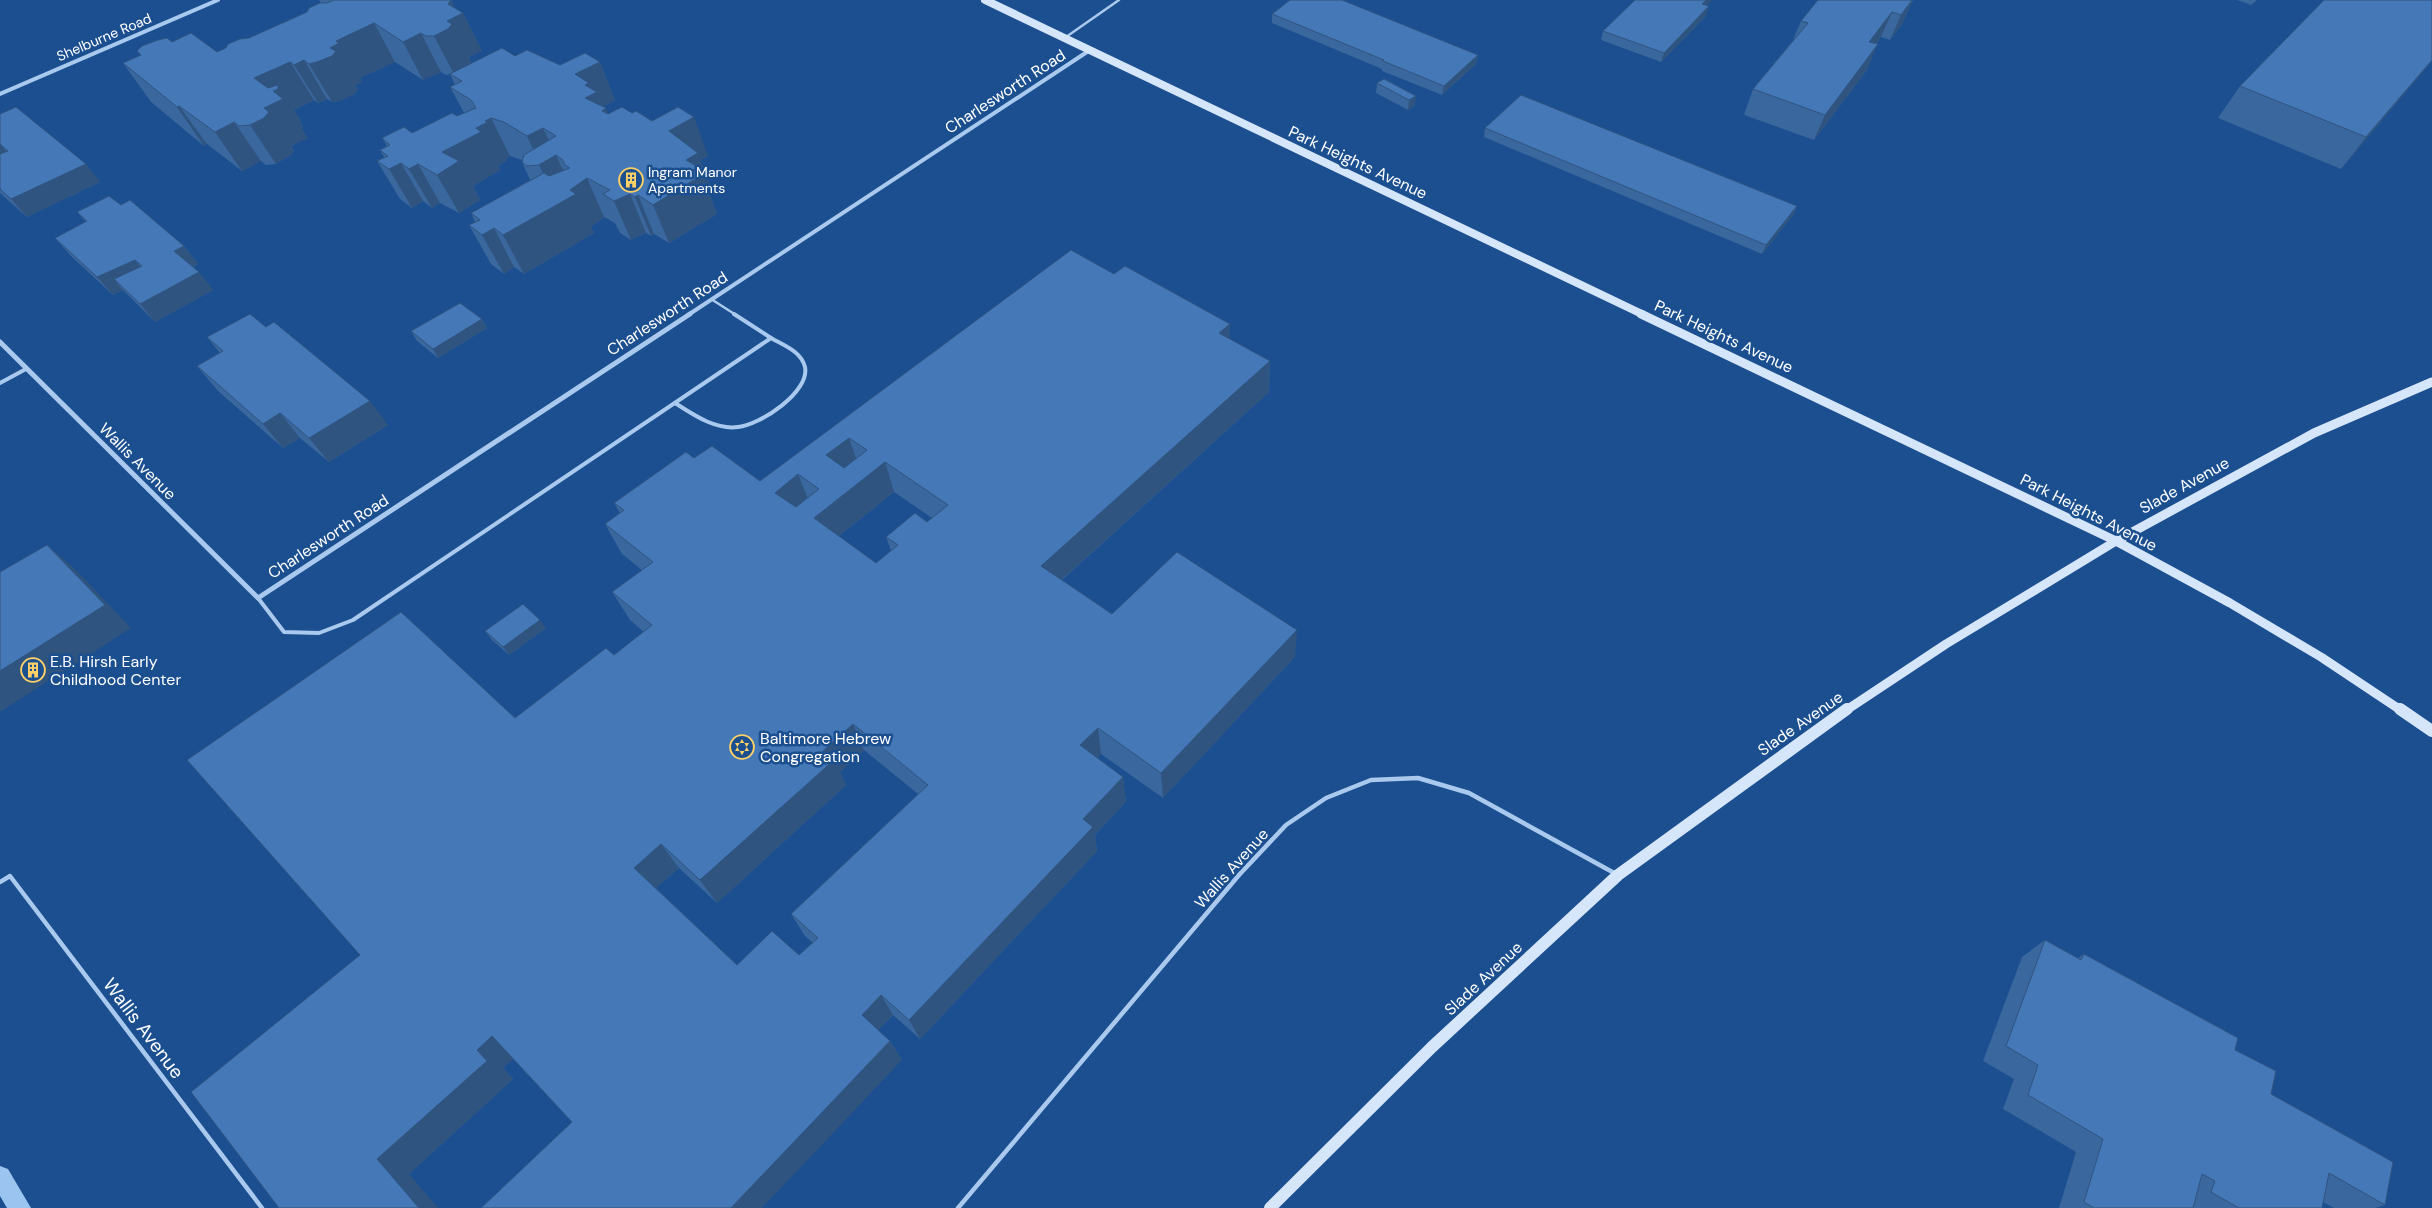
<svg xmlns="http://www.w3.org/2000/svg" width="2432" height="1208" font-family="'DM Sans',sans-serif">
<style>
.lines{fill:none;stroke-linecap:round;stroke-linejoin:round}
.stream{fill:#9cc4f0;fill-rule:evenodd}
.lane-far2{stroke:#a9c9ee;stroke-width:2.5}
.lane-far1{stroke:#a9c9ee;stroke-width:4}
.lane{stroke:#a9c9ee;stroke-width:4.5}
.street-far1{stroke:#a9c9ee;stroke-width:4}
.street{stroke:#a9c9ee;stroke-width:5}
.secondary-far2{stroke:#d6e6fa;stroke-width:8}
.secondary-far1{stroke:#d6e6fa;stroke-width:9}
.secondary{stroke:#d6e6fa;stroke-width:12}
.wall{fill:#3a679d;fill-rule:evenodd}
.shaded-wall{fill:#305480}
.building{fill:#4478b7;stroke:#305480;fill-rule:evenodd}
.labels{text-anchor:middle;stroke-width:5;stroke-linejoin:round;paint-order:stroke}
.far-street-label{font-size:14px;fill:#fff;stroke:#1b4f8f}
.far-poi-label{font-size:14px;fill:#fff;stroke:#1b4f8f;text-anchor:start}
.street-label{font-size:16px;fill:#fff;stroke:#1b4f8f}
.poi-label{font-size:16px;fill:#fff;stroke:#1b4f8f;text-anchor:start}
.near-street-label{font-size:19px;fill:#fff;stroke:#1b4f8f}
</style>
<rect width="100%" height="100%" fill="#1b4f8f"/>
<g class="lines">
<polygon class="stream" points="0,1166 8,1169 31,1208 7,1208 0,1196"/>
<g class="lane-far2">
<polyline points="1066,37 1119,0"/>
<polyline points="711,299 736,315"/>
</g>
<g class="lane-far1">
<polyline points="0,383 26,369"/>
<path d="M675 403C694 415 715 430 738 427 760 425 810 392 805 367 801 351 783 345 771 338"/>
<polyline points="258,598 284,632 319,633 353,620 771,338 734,314"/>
</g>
<g class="lane">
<polyline points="0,882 10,876 262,1208"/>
<polyline points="958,1208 1239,875 1286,825 1326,798 1371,780 1418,778 1469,793 1616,874"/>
</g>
<g class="street-far1">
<polyline points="0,94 218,0"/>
<polyline points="688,315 1090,50"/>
</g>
<polyline class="street" points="0,342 258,598 690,314"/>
<polyline class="secondary-far2" points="985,0 1644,315"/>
<g class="secondary-far1">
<polyline points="1641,314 2116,541 2230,603 2321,657 2402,711"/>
<polyline points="1845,711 1946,644 2116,541 2314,433 2432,382"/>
</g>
<g class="secondary">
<polyline points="2400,709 2432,731"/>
<polyline points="1270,1208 1432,1047 1618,875 1847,709"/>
</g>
</g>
<g class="wall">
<polygon points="319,0 451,0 455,8 463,13 482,51 469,57 471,63 471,64 515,56 560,65 600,62 615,100 603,107 609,114 708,156 700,160 712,191 709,193 717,214 669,243 654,234 651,236 646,233 631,240 620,233 615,223 604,217 591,227 594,233 524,274 514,267 504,274 491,264 469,225 475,222 471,213 530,180 522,162 522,160 510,156 506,159 507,161 498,166 500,170 473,186 480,200 459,213 440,203 432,208 423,201 412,208 400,199 377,161 384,157 380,150 387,146 382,138 412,133 464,113 450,87 455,85 450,74 446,75 441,72 423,80 395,62 360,78 362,82 355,85 358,89 355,94 340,101 332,102 327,99 318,103 314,100 294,110 302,124 303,127 301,128 308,138 291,146 294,151 289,156 276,164 266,165 261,161 242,171 207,144 204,146 151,102 123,63 141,56 137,51 172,42 217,52 307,12 321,3"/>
<polygon points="1913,0 1902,24 1890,40 1881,37 1876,44 1867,70 1814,140 1744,115 1753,89 1793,40 1801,21"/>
<polygon points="2237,0 2257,0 2251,5"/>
<polygon points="2432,0 2432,61 2341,169 2218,118 2240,86"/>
<polygon points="1706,6 1706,16 1661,62 1601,40 1603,31"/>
<polygon points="1272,14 1478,55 1476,64 1442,95 1382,71 1382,69 1272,23"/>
<polygon points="1384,79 1415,105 1408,110 1376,93 1377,83"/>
<polygon points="0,114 100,182 27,217 0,193"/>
<polygon points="1485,128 1797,206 1793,215 1762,254 1484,137"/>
<polygon points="121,205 184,246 198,264 193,267 213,290 155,322 123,290 113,295 71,256 55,238 86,222 77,212"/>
<path d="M1114 274 1230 324 1229 339 1270 361 1269 392 1062 580 1112 614 1295 657 1163 798 1101 754 1097 758 1123 777 1126 802 1095 835 1097 851 920 1039 893 1015 878 1030 890 1041 902 1060 572 1122 513 1059 503 1068 513 1079 409 1174 279 1208 360 955 515 718 614 655 644 632 630 620 612 592 642 570 622 554 605 524 620 513 614 503 694 458 760 481ZM894 492 932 518 927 522 886 537 891 551 876 563 839 536ZM864 750 918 794 791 914 805 936 813 943 799 955 737 965 656 888 679 868 717 903 846 785 840 772Z"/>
<polygon points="482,319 487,328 438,358 417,341 411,331"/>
<polygon points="207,337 388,425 329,462 300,438 283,448 218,391 197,366 220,353"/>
<polygon points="546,628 509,655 492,640 485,631"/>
<polygon points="2045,940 2078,958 2084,954 2235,1050 2271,1094 2385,1205 2375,1208 2334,1208 2323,1202 2322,1208 2059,1208 2076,1152 2003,1109 2014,1079 1983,1061 2022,957"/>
</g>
<g class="shaded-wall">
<polygon points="451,0 458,15 463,13 482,51 469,57 471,63 468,67 454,74 434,36 447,21 448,4"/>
<polygon points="1706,0 1712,0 1699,13 1702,4"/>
<polygon points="1913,0 1902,24 1890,40 1901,15"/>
<polygon points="1709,6 1706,16 1661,62 1664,53"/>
<polygon points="1892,12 1881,37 1858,67 1869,42"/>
<polygon points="374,23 395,62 360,78 362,82 355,85 358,89 355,94 340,101 332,102 309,64 330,48 336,41"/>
<polygon points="421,33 441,72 423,80 403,42"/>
<polygon points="1878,44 1867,70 1814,140 1825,115"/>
<polygon points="1478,55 1476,64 1442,95 1444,86"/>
<polygon points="304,60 327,99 318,103 294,65"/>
<polygon points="2432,60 2432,61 2341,169 2366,137"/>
<polygon points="290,62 314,100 294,110 302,124 303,127 301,128 308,138 291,146 294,151 289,156 276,164 250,125 264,108 254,78"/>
<polygon points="600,62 615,100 603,107 606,108 623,147 602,137 575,74"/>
<polygon points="1416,96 1415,105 1408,110 1409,100"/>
<polygon points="179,106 207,144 204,146 177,107"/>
<polygon points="694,117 708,156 700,160 712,191 709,193 717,214 669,243 653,205 669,131"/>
<polygon points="491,118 510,156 506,159 507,161 498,166 500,170 473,186 480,200 459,213 437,175 442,152 485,121"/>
<polygon points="234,122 261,161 242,171 215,132"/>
<polygon points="543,128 572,189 587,178 604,217 591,227 594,233 524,274 503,235 558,204 539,165 540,164 527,136"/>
<polygon points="0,144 14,161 0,167"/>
<polygon points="401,163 423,201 412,208 389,169"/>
<polygon points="86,164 100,182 27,217 11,199"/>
<polygon points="418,164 440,203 432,208 409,169"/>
<polygon points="630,194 646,233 631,240 614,201"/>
<polygon points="638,195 654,234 651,236 635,197"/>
<polygon points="1797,206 1793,215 1762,254 1766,245"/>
<polygon points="494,228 514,267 504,274 482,235"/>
<polygon points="184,246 198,264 189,269 174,251"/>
<polygon points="135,260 149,278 114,279 123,290 113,295 97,277"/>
<polygon points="199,272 213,290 155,322 140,304"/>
<polygon points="482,319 487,328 438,358 433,349"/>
<polygon points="1230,324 1229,354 1219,333"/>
<polygon points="1270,361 1269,392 1046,594 1041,566"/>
<polygon points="370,401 388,425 329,462 309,438"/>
<polygon points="280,413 300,438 283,448 263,424"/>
<polygon points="849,438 859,467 837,484 826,455"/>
<polygon points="885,462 894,492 825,547 814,518"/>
<polygon points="798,474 810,504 787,522 775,493"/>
<polygon points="47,545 74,568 131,628 0,712 0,671"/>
<polygon points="540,620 546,628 509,655 503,647"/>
<polygon points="1297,630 1295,657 1163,798 1161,773"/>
<polygon points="853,724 864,750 840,772 846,785 717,903 700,880 823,751"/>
<polygon points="1098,728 1101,754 1084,771 1080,745"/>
<polygon points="1123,777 1126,802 1095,835 1097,851 920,1039 909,1020 1083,819"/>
<polygon points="661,844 679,868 653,891 634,868"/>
<polygon points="881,995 893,1015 874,1034 862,1015"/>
<polygon points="492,1036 518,1055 503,1068 513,1079 409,1174 438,1208 419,1208 377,1159 477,1050"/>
<polygon points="890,1041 902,1060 762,1208 731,1208"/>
</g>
<g class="building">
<polygon points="334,0 451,0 448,4 463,13 447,21 452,24 448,29 434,36 426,36 421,33 403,42 374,23 336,41 339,43 330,48 336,51 332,56 317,62 309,64 304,60 294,65 290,62 254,78 268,88 278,85 278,89 273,91 283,99 264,108 269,112 264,118 250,125 239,126 234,122 215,132 179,106 177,107 123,63 141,55 137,51 142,46 158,40 167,38 172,42 191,33 217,52 226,48 228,44 240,39 249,38 307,12 309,8 320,3 327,3"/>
<polygon points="1290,0 1342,0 1478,55 1444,86 1383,61 1384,60 1272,14"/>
<polygon points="1635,0 1706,0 1702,4 1709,6 1664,53 1603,31"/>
<polygon points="1818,0 1912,0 1901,15 1892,12 1869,42 1878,44 1825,115 1753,89 1808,23 1801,21"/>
<polygon points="2324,0 2432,0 2432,60 2366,137 2240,86"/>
<polygon points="502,48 515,56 527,50 560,65 585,53 600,62 575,74 589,83 585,85 597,92 585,98 606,108 602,111 608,114 622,107 632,113 636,111 652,121 678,107 694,117 669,131 698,153 686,160 698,167 693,170 702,175 653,205 638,195 635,197 630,194 614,201 603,194 610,190 587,178 570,190 576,194 503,235 494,228 482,235 469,225 480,220 471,213 544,173 549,176 570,168 565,165 563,160 556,155 539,165 527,166 522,162 524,155 556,136 543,128 527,136 504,122 491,118 485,121 488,122 476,128 481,132 442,152 459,161 437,175 418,164 409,169 401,163 389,169 377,161 388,156 380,150 390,145 382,138 404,127 412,133 452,113 457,116 476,108 471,100 450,87 462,81 450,74"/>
<polygon points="1384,79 1416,96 1409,100 1377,83"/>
<polygon points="1521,95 1797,206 1766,245 1485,128"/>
<polygon points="16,107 86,164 11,199 0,189 0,154 8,151 0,144 0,114"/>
<polygon points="109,196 121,205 130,200 184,246 174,251 199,272 140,304 114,279 142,266 135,260 97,277 55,238 87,221 77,212"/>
<path d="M1071 250 1114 274 1125 266 1230 324 1219 333 1270 361 1041 566 1112 614 1177 552 1297 630 1161 773 1098 728 1080 745 1123 777 1083 819 1093 827 909 1020 881 995 862 1015 890 1041 731 1208H481L572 1122 492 1036 477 1050 487 1061 377 1159 419 1208H279L191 1092 360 955 187 760 401 612 515 718 606 648 614 655 652 625 612 592 653 562 605 524 624 510 614 503 686 452 694 458 712 446 760 481ZM849 438 867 450 844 468 826 455ZM885 462 948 505 927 522 915 513 886 537 898 545 876 563 814 518ZM798 474 819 489 796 507 775 493ZM853 724 928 785 791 914 818 938 799 955 772 931 737 965 634 868 661 844 700 880 834 760 823 751Z"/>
<polygon points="460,303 482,319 433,349 411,331"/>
<polygon points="250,314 266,327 274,322 370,401 309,438 280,413 263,424 197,366 223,351 207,337"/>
<polygon points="47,545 105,605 0,671 0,572"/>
<polygon points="523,604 540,620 503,647 485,631"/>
<polygon points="2045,940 2081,960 2084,954 2238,1038 2235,1050 2276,1071 2271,1094 2393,1162 2385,1205 2329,1173 2322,1208 2239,1208 2211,1192 2215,1181 2202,1174 2193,1208 2094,1208 2084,1202 2103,1139 2028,1095 2038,1065 2006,1046"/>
</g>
<defs>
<g id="building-ring" transform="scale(1.25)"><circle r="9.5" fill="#1b4f8f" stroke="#ffd166" stroke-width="1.5"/><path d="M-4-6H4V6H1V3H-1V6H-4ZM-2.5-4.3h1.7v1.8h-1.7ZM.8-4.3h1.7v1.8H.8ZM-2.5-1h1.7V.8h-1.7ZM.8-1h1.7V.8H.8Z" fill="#ffd166"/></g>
<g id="synagogue-ring" transform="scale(1.25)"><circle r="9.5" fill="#1b4f8f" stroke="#ffd166" stroke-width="1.5"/><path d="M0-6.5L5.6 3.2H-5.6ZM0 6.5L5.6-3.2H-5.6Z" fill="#ffd166"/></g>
</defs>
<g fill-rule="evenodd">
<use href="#building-ring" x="631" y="180"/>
<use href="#building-ring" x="33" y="670"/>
<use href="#synagogue-ring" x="742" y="747"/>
</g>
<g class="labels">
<g class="far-street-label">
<text transform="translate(104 37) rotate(-23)" y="5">Shelburne Road</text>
</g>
<g class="far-poi-label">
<text x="648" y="177">Ingram Manor<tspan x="648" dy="16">Apartments</tspan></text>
</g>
<g class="street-label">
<text transform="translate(1005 91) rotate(-33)" y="6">Charlesworth Road</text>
<text transform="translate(1358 162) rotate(25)" y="6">Park Heights Avenue</text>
<text transform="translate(667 313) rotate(-33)" y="6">Charlesworth Road</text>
<text transform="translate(1724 336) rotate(25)" y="6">Park Heights Avenue</text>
<text transform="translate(138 461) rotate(45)" y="6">Wallis Avenue</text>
<text transform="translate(2184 485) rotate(-29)" y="6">Slade Avenue</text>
<text transform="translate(2089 512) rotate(27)" y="6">Park Heights Avenue</text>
<text transform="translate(328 536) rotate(-33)" y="6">Charlesworth Road</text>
<text transform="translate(1800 723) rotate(-35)" y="6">Slade Avenue</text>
<text transform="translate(1231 868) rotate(-48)" y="6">Wallis Avenue</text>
<text transform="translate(1483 978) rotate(-43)" y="6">Slade Avenue</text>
</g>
<g class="poi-label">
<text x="50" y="667">E.B. Hirsh Early<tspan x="50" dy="18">Childhood Center</tspan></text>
<text x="760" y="744">Baltimore Hebrew<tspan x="760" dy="18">Congregation</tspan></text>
</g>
<g class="near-street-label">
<text transform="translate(144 1028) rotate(53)" y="7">Wallis Avenue</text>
</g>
</g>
</svg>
